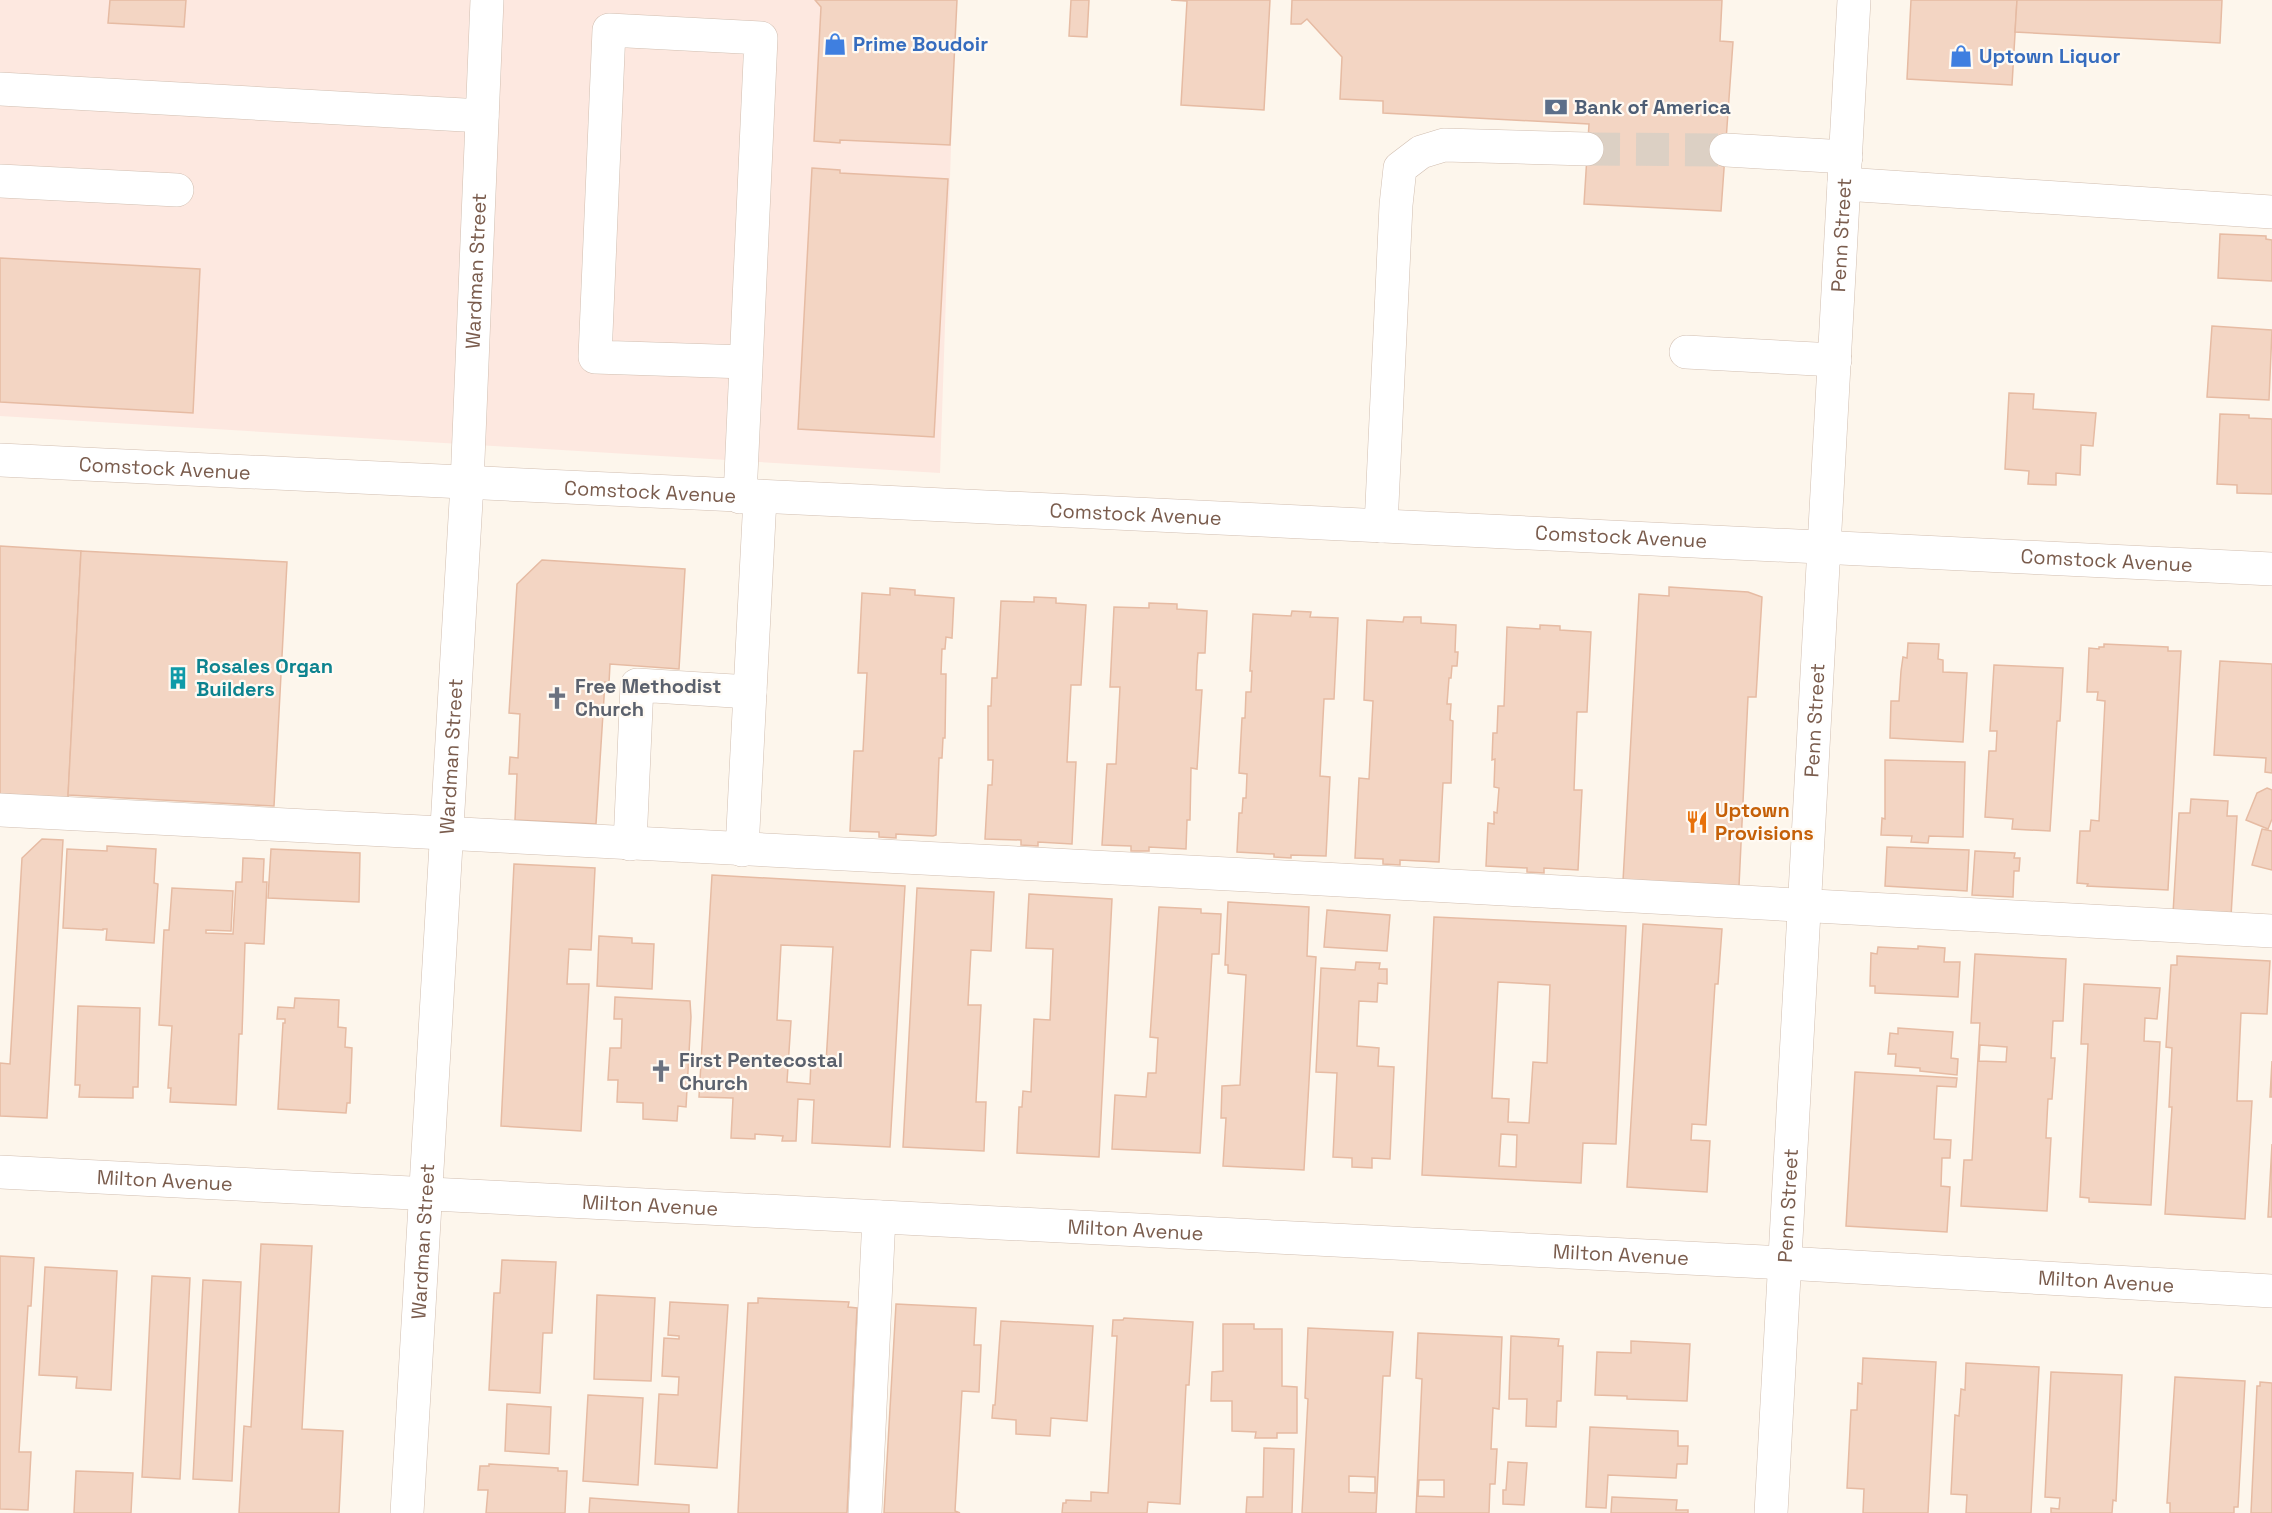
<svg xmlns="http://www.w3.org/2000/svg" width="2272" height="1513" font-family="'Space Grotesk',sans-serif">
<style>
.commercial{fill:#fde8e0}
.building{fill:#f3d5c3;stroke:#e6bba3;stroke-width:1.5;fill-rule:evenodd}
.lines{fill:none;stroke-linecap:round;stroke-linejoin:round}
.minor-tunnel{stroke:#dcd0c4;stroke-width:33;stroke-dasharray:33 16;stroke-linecap:butt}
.minor-casing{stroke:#d1beb0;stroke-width:34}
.minor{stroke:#fff;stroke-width:33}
.labels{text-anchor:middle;stroke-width:4.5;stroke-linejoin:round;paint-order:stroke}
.shop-label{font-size:20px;font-weight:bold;fill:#366cbe;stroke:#fffaf3;text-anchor:start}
.service-label{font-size:20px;font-weight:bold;fill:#4e5e75;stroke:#fffaf3;text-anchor:start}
.street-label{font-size:20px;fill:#7a5c4d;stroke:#fffaf3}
.culture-label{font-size:20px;font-weight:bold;fill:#0d838f;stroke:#fffaf3;text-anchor:start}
.worship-label{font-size:20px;font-weight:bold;fill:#5b616d;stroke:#fffaf3;text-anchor:start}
.food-label{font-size:20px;font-weight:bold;fill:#c56008;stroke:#fffaf3;text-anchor:start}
</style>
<rect width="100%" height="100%" fill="#fdf6ec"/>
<polygon class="commercial" points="0,0 956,0 940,473 0,416"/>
<g class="building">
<polygon points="110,0 186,0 184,27 108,23"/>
<polygon points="815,0 957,0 950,145 840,140 840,143 814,141 821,7"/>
<polygon points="1071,0 1089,0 1087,37 1069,36"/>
<polygon points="1171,0 1270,0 1264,110 1181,105 1187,1"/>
<polygon points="1292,0 1722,0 1720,41 1733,42 1721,211 1584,204 1589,124 1383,113 1383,101 1340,99 1342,57 1307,19 1301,24 1291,24"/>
<polygon points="1911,0 2017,0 2012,85 1907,79"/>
<polygon points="2017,0 2222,0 2220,43 2015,32"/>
<polygon points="812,168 840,170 840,173 948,179 934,437 798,429"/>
<polygon points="2220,234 2266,236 2266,239 2272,240 2272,281 2218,278"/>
<polygon points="0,258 200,269 193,413 0,402"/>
<polygon points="2212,326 2272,330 2269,400 2207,397"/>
<polygon points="2009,393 2034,394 2033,409 2096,413 2093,446 2081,445 2080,475 2056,473 2056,485 2028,484 2029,471 2005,469"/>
<polygon points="2220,414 2249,415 2249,418 2272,419 2272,494 2237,493 2237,485 2217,484"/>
<polygon points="0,546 81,551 68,798 0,794"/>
<polygon points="81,551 287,562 274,806 68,795"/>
<polygon points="542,560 685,569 679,669 610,664 609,683 605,682 596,824 515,820 517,774 509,774 510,757 518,758 520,714 509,713 517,584"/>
<polygon points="1669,587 1748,592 1762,597 1756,697 1748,697 1739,886 1623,881 1639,594 1669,596"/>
<polygon points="890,588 915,590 915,595 954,598 952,638 946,637 945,649 942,649 941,674 946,674 945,738 943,738 942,758 939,758 936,835 933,836 896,834 896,838 879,837 879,832 850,831 854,751 863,751 867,673 858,673 862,593 890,595"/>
<polygon points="1034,597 1056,598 1056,603 1086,605 1081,685 1071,685 1067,762 1076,762 1072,844 1038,842 1038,846 1021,845 1021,840 985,839 988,785 992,785 993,760 988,760 988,706 991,706 992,678 997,678 1001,601 1034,602"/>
<polygon points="1149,603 1177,604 1177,609 1207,611 1205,653 1198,653 1197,665 1196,690 1202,690 1197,769 1191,768 1190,820 1187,820 1186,849 1149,847 1149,851 1131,851 1131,846 1102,845 1107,764 1116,764 1120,687 1110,687 1114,607 1149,608"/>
<polygon points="1292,611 1311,612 1310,617 1338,618 1334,699 1324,699 1320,776 1330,777 1326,856 1291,855 1291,858 1274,857 1274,854 1237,852 1239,813 1242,813 1243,798 1246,798 1247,774 1239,773 1242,718 1245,718 1246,692 1251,692 1252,671 1250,671 1253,614 1291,616"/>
<polygon points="1404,617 1421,617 1421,623 1456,625 1455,652 1458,652 1457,666 1452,666 1451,678 1449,678 1447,704 1451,704 1450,720 1453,721 1451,783 1443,783 1439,862 1400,860 1400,865 1383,864 1383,859 1355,858 1359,778 1369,779 1373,701 1364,700 1367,620 1403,622"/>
<polygon points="1540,625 1560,626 1560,630 1591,632 1587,712 1577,712 1574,790 1582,790 1578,870 1544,868 1544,873 1527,872 1527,868 1486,866 1488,823 1494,824 1494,812 1497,813 1499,788 1494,787 1495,759 1492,760 1493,733 1497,733 1498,706 1504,706 1507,627 1540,629"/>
<polygon points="1908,643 1939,644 1938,659 1943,660 1943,672 1967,673 1963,742 1890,738 1891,701 1899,701 1901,671 1903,657 1907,658"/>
<polygon points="2104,644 2168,647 2168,651 2181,651 2168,890 2087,886 2088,884 2077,883 2080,831 2090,831 2091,820 2099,821 2105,701 2097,700 2098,692 2087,692 2089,648 2099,649 2099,647 2104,647"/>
<polygon points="2220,661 2272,664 2272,773 2265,772 2266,758 2214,755"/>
<polygon points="1994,665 2063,668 2060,721 2057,721 2050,831 2012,829 2013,819 1985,817 1989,751 1996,751 1997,731 1990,731"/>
<polygon points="1885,760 1965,762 1963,837 1929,836 1928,843 1911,842 1912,836 1881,835 1882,818 1885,819"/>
<polygon points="2267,788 2272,790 2272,819 2268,829 2246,820 2257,793"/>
<polygon points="2191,799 2228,801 2227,816 2237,816 2231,916 2173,913 2179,813 2190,813"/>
<polygon points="2262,829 2272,831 2272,870 2252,865"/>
<polygon points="42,839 63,840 47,1118 0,1116 0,1063 10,1064 22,858"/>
<polygon points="107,846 156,849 154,883 158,884 154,943 106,940 107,929 103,929 103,930 63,928 67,849 107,851"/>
<polygon points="1887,847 1969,850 1967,891 1885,886"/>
<polygon points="271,849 360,853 359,902 268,898"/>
<polygon points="1975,851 2015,853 2014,858 2020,858 2019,871 2014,871 2013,897 1972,895"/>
<polygon points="243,858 264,859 263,882 267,882 264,944 245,943 242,1034 239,1034 236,1105 170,1102 171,1088 168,1088 172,1026 159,1025 164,930 169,930 172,888 233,891 231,931 206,930 206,933 233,934 236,882 242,882"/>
<polygon points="514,864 595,868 591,950 569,949 567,984 589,984 581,1131 501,1126"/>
<path d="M712 875 905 886 890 1147 812 1143 814 1100 798 1099 796 1141H782L783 1136 755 1134V1139L731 1138 733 1098 699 1097ZM781 945 833 947 826 1063 811 1062 810 1084 787 1082 791 1021 777 1020Z"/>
<polygon points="917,888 994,892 991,951 971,950 968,1005 981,1005 976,1102 986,1102 984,1151 903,1147"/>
<polygon points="1029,894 1112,899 1099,1157 1017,1153 1019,1107 1022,1107 1023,1091 1031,1092 1034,1019 1050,1020 1053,949 1026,948"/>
<polygon points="1228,902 1309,907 1307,956 1316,957 1304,1170 1223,1166 1226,1118 1221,1118 1222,1086 1240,1085 1246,975 1228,973 1228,965 1225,965"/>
<polygon points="1159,907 1201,909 1201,913 1221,914 1219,954 1212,954 1200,1153 1112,1149 1115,1095 1146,1097 1148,1073 1156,1073 1158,1038 1150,1037"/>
<polygon points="1327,910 1390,915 1387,951 1324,947"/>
<path d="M1434 917 1626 926 1616 1144 1583 1143 1581 1183 1422 1175ZM1498 982 1550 985 1547 1063 1533 1062 1529 1123 1508 1122 1509 1099 1492 1098ZM1501 1134 1517 1135 1516 1167 1499 1166Z"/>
<polygon points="1643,924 1722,929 1718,984 1715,984 1706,1125 1692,1124 1691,1140 1710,1141 1707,1192 1627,1187"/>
<polygon points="599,936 632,938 632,943 654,944 652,989 597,986"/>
<polygon points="1918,946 1945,948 1944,962 1960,962 1958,997 1875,993 1875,986 1870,986 1871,953 1877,954 1878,947 1918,949"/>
<path d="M1975 954 2066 959 2063 1021H2053L2051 1058H2055L2052 1099H2048L2046 1138H2051L2047 1211 1961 1206 1964 1160H1972L1980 1023H1971ZM1980 1045 2007 1047 2006 1062 1979 1061Z"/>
<polygon points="2177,956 2270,961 2267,1014 2241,1013 2237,1101 2252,1101 2245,1219 2165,1214 2172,1107 2169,1107 2172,1048 2166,1047 2171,965 2177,965"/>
<polygon points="1356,962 1380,963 1379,969 1387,969 1387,984 1378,983 1377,1002 1359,1001 1357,1046 1379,1048 1378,1066 1394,1067 1390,1159 1372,1158 1372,1168 1352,1167 1352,1158 1333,1157 1337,1073 1316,1072 1321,968 1355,970"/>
<polygon points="2084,984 2160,988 2157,1019 2145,1018 2144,1041 2160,1042 2151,1205 2089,1202 2089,1198 2080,1197 2088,1044 2081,1044"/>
<polygon points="615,997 690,1001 691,1017 686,1107 678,1106 677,1121 643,1119 643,1103 617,1102 618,1080 608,1080 610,1048 621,1048 622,1019 614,1019"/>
<polygon points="295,998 339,1000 338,1027 346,1028 345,1047 352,1048 350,1103 347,1103 346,1113 278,1109 283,1023 285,1023 285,1019 277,1019 278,1007 294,1008"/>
<polygon points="78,1006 140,1008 138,1087 133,1087 133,1098 79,1097 80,1085 75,1085"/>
<polygon points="1898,1028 1953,1032 1951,1058 1958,1059 1957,1075 1920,1071 1920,1068 1895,1066 1896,1054 1888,1054 1890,1033 1898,1034"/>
<polygon points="2272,1061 2272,1097 2270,1097"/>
<polygon points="1855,1072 1957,1078 1956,1087 1937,1086 1934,1139 1951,1140 1950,1158 1942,1158 1941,1186 1950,1187 1947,1232 1846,1226"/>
<polygon points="2272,1144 2272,1217 2268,1217"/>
<polygon points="261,1244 312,1246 302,1429 343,1431 339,1513 239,1513 244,1426 251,1427"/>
<polygon points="0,1256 34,1258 31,1306 28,1306 19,1452 31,1452 28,1510 0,1509"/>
<polygon points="502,1260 556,1262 552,1333 543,1333 540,1393 489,1390 494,1293 500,1293"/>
<polygon points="45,1267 117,1271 111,1390 76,1388 77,1377 39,1375"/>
<polygon points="152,1276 190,1278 180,1479 142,1477"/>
<polygon points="203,1280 241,1282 232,1481 193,1479"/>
<polygon points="597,1295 655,1298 651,1381 594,1379"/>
<polygon points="758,1298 849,1302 848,1307 857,1308 847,1513 738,1513 748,1303 758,1303"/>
<polygon points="670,1302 728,1305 717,1468 655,1464 659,1394 678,1395 679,1377 662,1376 664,1338 679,1339 679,1336 668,1335"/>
<polygon points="896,1304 976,1308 974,1345 981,1345 979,1392 962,1391 955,1511 960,1513 884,1513"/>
<polygon points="1124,1318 1193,1322 1189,1385 1186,1385 1180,1504 1148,1502 1147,1513 1062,1513 1063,1503 1066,1503 1066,1500 1091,1501 1091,1492 1108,1493 1117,1336 1112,1336 1113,1320 1123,1320"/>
<polygon points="1001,1321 1093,1326 1087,1421 1051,1418 1050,1436 1016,1434 1016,1420 992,1418 993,1405 995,1405"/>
<polygon points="1223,1324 1254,1324 1254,1329 1282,1329 1282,1386 1297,1387 1297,1433 1277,1433 1277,1438 1255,1438 1256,1432 1232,1431 1232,1401 1211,1401 1212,1372 1223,1371"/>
<path d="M1308 1328 1393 1332 1390 1376H1383L1376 1513H1302L1308 1399 1305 1398ZM1349 1476 1375 1477V1493L1349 1492Z"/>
<path d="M1418 1333 1502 1337 1499 1409 1493 1408 1491 1449H1497L1495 1484H1490L1489 1513H1416L1422 1379 1416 1378ZM1419 1480H1444V1497L1418 1496Z"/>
<polygon points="1511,1336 1559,1339 1558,1346 1563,1346 1561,1401 1557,1401 1556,1427 1526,1426 1527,1399 1509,1399"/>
<polygon points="1631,1341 1690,1344 1687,1401 1627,1399 1627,1396 1595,1395 1597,1352 1631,1353"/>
<polygon points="1863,1358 1936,1362 1928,1513 1863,1513 1864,1489 1847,1488 1851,1410 1857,1410 1858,1383 1862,1384"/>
<polygon points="1966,1363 2039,1367 2031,1513 1966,1513 1967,1495 1951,1494 1955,1415 1959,1416 1961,1389 1965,1390"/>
<polygon points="2051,1372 2122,1375 2116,1501 2113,1500 2112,1513 2051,1513 2051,1508 2059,1509 2060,1498 2045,1497"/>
<polygon points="2175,1377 2245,1381 2238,1507 2234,1507 2234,1513 2170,1513 2170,1503 2167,1503"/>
<polygon points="2260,1382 2272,1383 2272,1513 2251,1513 2257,1386 2260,1386"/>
<polygon points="588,1395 643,1398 638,1485 583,1481"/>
<polygon points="507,1404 551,1407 549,1454 505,1451"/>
<polygon points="1590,1427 1678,1431 1678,1446 1688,1446 1687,1464 1677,1464 1676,1478 1608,1475 1606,1508 1586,1507"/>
<polygon points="1264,1448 1294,1449 1292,1513 1246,1513 1247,1497 1263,1497"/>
<polygon points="1508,1462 1527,1463 1524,1505 1503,1504 1503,1490 1506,1490"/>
<polygon points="489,1464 558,1468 558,1471 567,1471 565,1513 486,1513 488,1490 478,1490 480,1466 489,1466"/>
<polygon points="76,1471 133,1473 131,1513 74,1513"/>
<polygon points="1612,1497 1677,1500 1676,1510 1688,1510 1688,1513 1611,1513"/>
<polygon points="590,1498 689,1505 689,1513 589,1513"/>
</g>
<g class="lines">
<polyline class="minor-tunnel" points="1587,149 1726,150"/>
<g class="minor-casing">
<g id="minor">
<polyline points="0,89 482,116"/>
<polyline points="1726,150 1846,157"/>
<polyline points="0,181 177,190"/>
<polyline points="1844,184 2272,212"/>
<polyline points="1686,352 1835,360"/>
<path id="s1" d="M0 460C757 499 1515 529 2272 569"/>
<polyline points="740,497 761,38 609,30 595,357 746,362"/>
<polyline points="1381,526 1396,205 1400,168 1421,152 1444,145 1587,149"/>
<polyline points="750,692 760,498"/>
<path d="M0 810C757 852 1515 886 2272 931"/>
<polyline points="630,844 637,685 750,692 742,850"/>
<path id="s2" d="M0 1172 1785 1263 2272 1291"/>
<path id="s3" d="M407 1513 467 484 487 0"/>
<polyline points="865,1513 879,1217"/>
<path id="s4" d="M1771 1513 1854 0"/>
</g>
</g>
<use href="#minor" class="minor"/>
</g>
<defs>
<g id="shop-bare" transform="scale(1.8)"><path d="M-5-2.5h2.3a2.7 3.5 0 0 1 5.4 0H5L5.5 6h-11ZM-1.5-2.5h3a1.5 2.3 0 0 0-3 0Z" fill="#3f7fe0" stroke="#fffaf3" stroke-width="2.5" paint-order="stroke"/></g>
<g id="bank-bare" transform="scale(1.8)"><path d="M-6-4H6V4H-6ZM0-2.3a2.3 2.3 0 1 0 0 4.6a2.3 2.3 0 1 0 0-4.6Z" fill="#5c6f8a" stroke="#fffaf3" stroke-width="2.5" paint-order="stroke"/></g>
<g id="building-bare" transform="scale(1.8)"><path d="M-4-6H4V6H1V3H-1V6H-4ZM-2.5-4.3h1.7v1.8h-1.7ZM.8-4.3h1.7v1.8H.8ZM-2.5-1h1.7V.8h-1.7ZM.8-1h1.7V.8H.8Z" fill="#0f9aa8" stroke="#fffaf3" stroke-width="2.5" paint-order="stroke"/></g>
<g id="church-bare" transform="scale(1.8)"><path d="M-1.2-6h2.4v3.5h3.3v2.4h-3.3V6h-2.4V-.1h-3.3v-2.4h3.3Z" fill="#6b7280" stroke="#fffaf3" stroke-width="2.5" paint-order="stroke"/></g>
<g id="restaurant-bare" transform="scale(1.8)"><path d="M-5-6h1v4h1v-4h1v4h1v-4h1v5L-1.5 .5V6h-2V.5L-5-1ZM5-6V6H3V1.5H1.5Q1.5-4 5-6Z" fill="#e8710a" stroke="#fffaf3" stroke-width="2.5" paint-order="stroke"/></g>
</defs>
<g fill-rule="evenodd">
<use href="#shop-bare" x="835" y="44"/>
<use href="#shop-bare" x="1961" y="56"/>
<use href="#bank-bare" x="1556" y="107"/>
<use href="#building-bare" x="178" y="678"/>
<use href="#church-bare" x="557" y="698"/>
<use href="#restaurant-bare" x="1697" y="822"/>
<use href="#church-bare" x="661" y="1071"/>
</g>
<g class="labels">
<g class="shop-label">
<text x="853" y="51">Prime Boudoir</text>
<text x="1979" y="63">Uptown Liquor</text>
</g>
<g class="service-label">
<text x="1574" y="114">Bank of America</text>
</g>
<g class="street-label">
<text dy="7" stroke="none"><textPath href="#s4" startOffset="1280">Penn Street</textPath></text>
<text dy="7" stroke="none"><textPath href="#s3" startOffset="1244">Wardman Street</textPath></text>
<text dy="7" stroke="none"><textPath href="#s1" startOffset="165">Comstock Avenue</textPath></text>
<text dy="7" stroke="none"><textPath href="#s1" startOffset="651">Comstock Avenue</textPath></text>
<text dy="7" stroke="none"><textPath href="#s1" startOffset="1137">Comstock Avenue</textPath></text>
<text dy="7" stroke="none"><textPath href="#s1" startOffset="1623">Comstock Avenue</textPath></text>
<text dy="7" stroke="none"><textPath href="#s1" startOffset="2109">Comstock Avenue</textPath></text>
<text dy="7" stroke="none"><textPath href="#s4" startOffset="794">Penn Street</textPath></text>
<text dy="7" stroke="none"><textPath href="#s3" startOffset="758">Wardman Street</textPath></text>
<text dy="7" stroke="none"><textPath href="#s2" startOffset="165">Milton Avenue</textPath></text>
<text dy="7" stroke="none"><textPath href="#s2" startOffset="651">Milton Avenue</textPath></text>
<text dy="7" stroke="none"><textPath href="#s4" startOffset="308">Penn Street</textPath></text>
<text dy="7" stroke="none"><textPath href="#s2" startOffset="1137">Milton Avenue</textPath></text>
<text dy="7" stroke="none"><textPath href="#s3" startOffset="272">Wardman Street</textPath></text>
<text dy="7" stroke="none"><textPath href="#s2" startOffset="1623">Milton Avenue</textPath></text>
<text dy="7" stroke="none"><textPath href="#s2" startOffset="2109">Milton Avenue</textPath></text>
</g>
<g class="culture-label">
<text x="196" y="673">Rosales Organ<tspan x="196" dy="23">Builders</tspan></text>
</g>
<g class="worship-label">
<text x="575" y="693">Free Methodist<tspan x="575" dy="23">Church</tspan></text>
<text x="679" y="1067">First Pentecostal<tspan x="679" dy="23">Church</tspan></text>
</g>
<g class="food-label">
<text x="1715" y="817">Uptown<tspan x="1715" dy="23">Provisions</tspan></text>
</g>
</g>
</svg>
